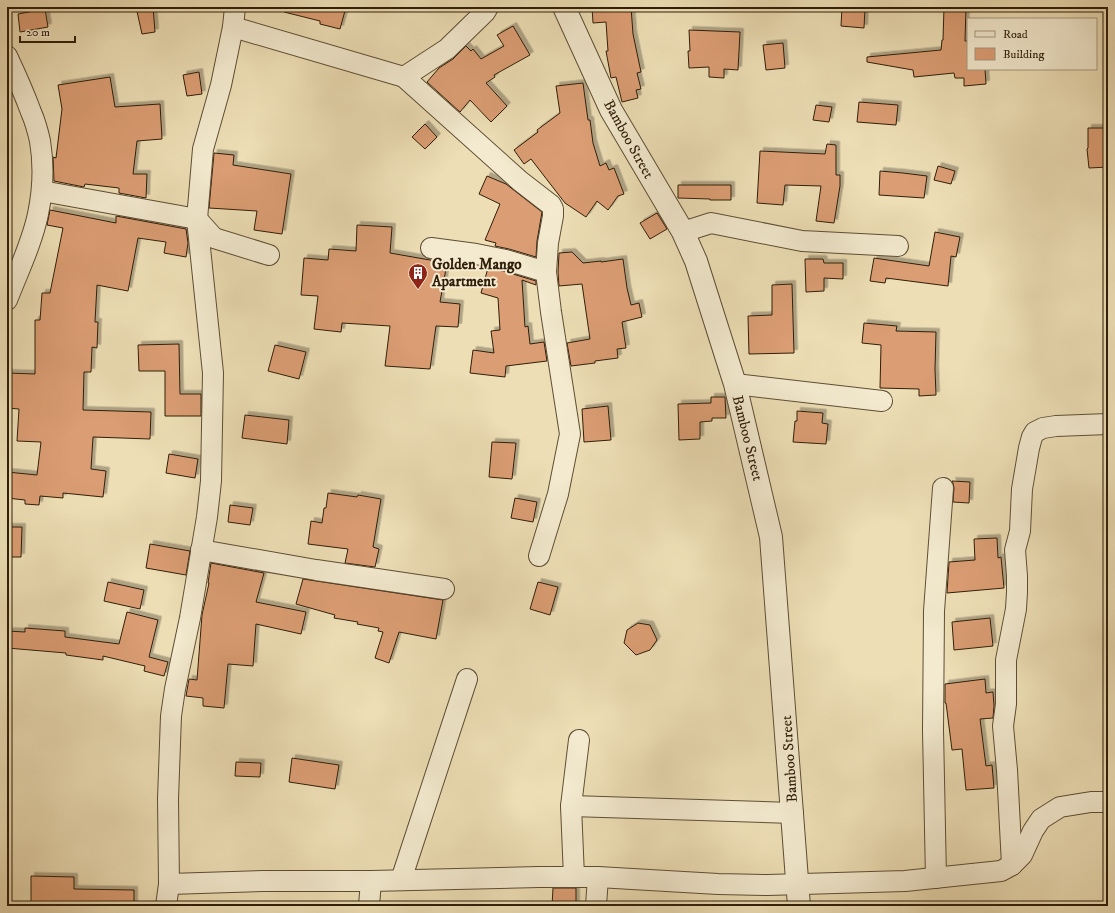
<svg xmlns="http://www.w3.org/2000/svg" width="1115" height="913" font-family="'IM FELL DW Pica',serif">
<style>
.building{fill:#db9d73;stroke:#2f1e0a;filter:url(#shadow)}
.lines{fill:none;stroke-linecap:round;stroke-linejoin:round}
.minor-casing{stroke:#5e4e35;stroke-width:22}
.tertiary-casing{stroke:#5e4e35;stroke-width:24}
.minor{stroke:#f3eacf;stroke-width:20}
.tertiary{stroke:#f3eacf;stroke-width:22}
.labels{text-anchor:middle;stroke-width:4;stroke-linejoin:round;paint-order:stroke}
.street-label{font-size:15px;fill:#2f1e0a;stroke:#f3eacf}
.poi-label{font-size:15px;font-weight:bold;fill:#2f1e0a;stroke:#f3eacf;text-anchor:start}
</style>
<defs>
<filter id="shadow"><feDropShadow dx="3.5" dy="-3.5" stdDeviation="0" flood-color="#0004"/></filter>
</defs>
<rect width="100%" height="100%" fill="#eddeb5"/>
<filter id="stains"><feTurbulence type="fractalNoise" baseFrequency=".005" numOctaves="4"/><feColorMatrix values="0 0 0 0 .2 0 0 0 0 .09 0 0 0 0 .02 0 0 0 .5 -.17"/></filter>
<radialGradient id="worn" r=".72"><stop offset=".6" stop-color="#630" stop-opacity="0"/><stop offset="1" stop-color="#630" stop-opacity=".3"/></radialGradient>
<g class="building">
<polygon points="136,7 153,7 155,32 142,34"/>
<polygon points="285,7 346,7 340,29 320,24 320,21 284,12"/>
<polygon points="592,7 631,7 633,34 641,72 637,73 641,89 636,90 638,98 622,102 616,77 611,78 606,51 608,51 606,22 593,23"/>
<polygon points="842,7 865,8 864,28 841,26"/>
<polygon points="944,7 966,7 965,41 968,41 968,69 985,69 986,84 964,86 964,78 955,78 954,73 914,77 913,70 867,62 867,57 941,50 942,40 943,40"/>
<polygon points="45,9 48,27 20,32 18,14"/>
<polygon points="513,26 530,55 494,75 495,77 486,83 507,106 491,122 470,100 460,112 427,82 439,68 453,59 466,46 471,51 473,49 481,59 504,46 497,35"/>
<polygon points="689,30 740,32 738,70 724,69 724,78 709,77 709,67 689,68 688,51 690,51"/>
<polygon points="783,43 785,68 766,70 763,45"/>
<polygon points="199,72 202,94 187,96 183,75"/>
<polygon points="110,77 115,107 160,104 162,139 137,141 133,174 147,174 146,198 119,193 119,188 85,184 84,187 54,181 53,157 56,158 62,109 58,85"/>
<polygon points="583,83 588,120 590,120 593,143 600,166 606,163 609,170 614,168 624,194 618,196 608,210 597,201 586,217 565,203 531,159 524,164 514,150 538,132 537,130 560,113 556,86"/>
<polygon points="859,102 898,105 896,125 857,122"/>
<polygon points="816,105 832,107 829,122 813,120"/>
<polygon points="425,124 437,137 425,149 412,137"/>
<polygon points="1088,128 1108,128 1108,167 1089,168 1087,149 1088,148"/>
<polygon points="827,144 836,145 836,175 840,175 840,186 834,223 816,221 821,186 785,185 783,205 757,203 760,151 825,154"/>
<polygon points="214,153 234,155 233,165 291,174 282,234 254,230 257,211 209,208"/>
<polygon points="938,166 955,171 951,184 934,180"/>
<polygon points="880,171 903,173 927,176 924,198 879,195"/>
<polygon points="487,176 506,184 542,212 537,241 536,257 509,249 495,246 496,243 485,240 500,204 479,194"/>
<polygon points="678,185 731,185 731,200 710,200 710,199 678,198"/>
<polygon points="50,210 116,223 116,216 186,229 188,243 186,257 164,253 166,242 138,238 128,291 97,285 95,322 98,322 97,348 92,347 91,372 84,372 83,410 151,412 150,439 93,437 91,469 106,471 103,497 63,493 63,498 40,496 39,505 25,504 25,500 7,498 7,472 37,475 41,442 17,441 19,409 7,408 7,373 35,374 35,320 40,320 42,293 50,293 63,228 47,225"/>
<polygon points="657,213 667,229 650,239 640,223"/>
<polygon points="357,225 392,227 390,253 447,263 440,302 460,304 458,327 436,326 430,369 385,366 390,326 342,323 341,332 314,329 318,296 301,295 304,258 328,260 329,249 356,251"/>
<polygon points="935,232 960,237 956,257 951,256 948,286 886,278 885,283 870,281 874,258 929,266"/>
<polygon points="572,252 583,263 601,261 601,262 623,259 627,288 631,305 639,303 642,317 622,322 626,348 617,349 618,358 595,361 595,363 571,366 567,343 590,339 582,284 559,286 558,272 559,253"/>
<polygon points="805,259 823,259 824,263 843,263 843,279 824,278 824,291 806,292"/>
<polygon points="488,268 503,271 536,281 536,285 522,280 525,327 528,326 530,344 544,342 547,361 506,366 505,377 470,373 473,350 494,353 491,331 500,330 498,298 481,293"/>
<polygon points="792,284 794,353 749,354 748,316 772,315 772,285"/>
<polygon points="864,323 897,326 896,331 936,332 935,369 936,395 919,396 919,389 880,388 881,345 862,343"/>
<polygon points="179,344 180,394 201,394 201,416 165,416 165,371 139,371 138,345"/>
<polygon points="275,345 306,352 299,379 268,371"/>
<polygon points="711,397 725,397 726,418 712,418 712,421 700,422 700,439 679,440 678,404 711,403"/>
<polygon points="608,406 611,440 584,442 582,409"/>
<polygon points="797,411 823,413 822,423 828,424 826,444 793,442 795,421 797,421"/>
<polygon points="245,415 289,420 287,444 242,438"/>
<polygon points="492,442 516,443 512,479 489,477"/>
<polygon points="169,454 198,459 195,478 166,473"/>
<polygon points="952,481 970,482 969,503 953,502 954,488 953,483"/>
<polygon points="328,493 357,497 358,495 381,499 373,547 379,549 375,567 345,563 348,549 308,544 311,521 322,523 324,508 326,508"/>
<polygon points="515,498 537,502 533,522 511,518"/>
<polygon points="230,505 253,508 250,525 228,522"/>
<polygon points="7,527 22,527 21,557 7,557"/>
<polygon points="997,538 998,558 1001,557 1004,588 947,593 949,562 975,560 974,539"/>
<polygon points="150,544 190,551 186,575 146,568"/>
<polygon points="211,563 264,573 256,602 306,612 301,634 256,624 253,666 228,664 224,708 203,706 203,698 186,696 189,679 197,680 202,615 209,583 208,583"/>
<polygon points="303,579 443,600 436,639 399,632 389,663 375,658 383,632 378,631 379,628 357,624 358,622 334,618 335,615 296,604"/>
<polygon points="108,582 144,590 140,609 104,601"/>
<polygon points="538,582 558,587 550,615 530,609"/>
<polygon points="127,612 158,620 149,657 168,662 164,676 144,671 145,666 103,656 103,660 66,655 66,653 7,648 7,631 25,632 25,628 65,631 65,637 119,644"/>
<polygon points="990,618 993,646 954,650 952,622"/>
<polygon points="638,623 650,625 657,640 650,650 636,655 624,643 627,630"/>
<polygon points="985,679 986,693 993,692 994,706 993,718 980,719 986,766 992,765 994,788 966,790 962,749 952,750 946,703 945,703 945,684"/>
<polygon points="292,758 339,765 335,789 289,782"/>
<polygon points="236,762 261,763 260,777 235,776"/>
<polygon points="31,876 74,877 74,889 134,890 134,906 54,904 54,906 31,906"/>
<polygon points="553,888 576,888 576,906 552,906"/>
</g>
<g class="lines">
<g class="minor-casing">
<g id="minor">
<polyline points="233,27 404,77 520,181 551,205 553,209 553,216 548,243 546,272 551,312 570,434 558,494 539,556"/>
<path d="M7 56C16 75 24 93 31 112 35 121 38 132 40 141 44 165 43 190 38 214 32 243 18 272 7 300"/>
<polyline points="404,77 447,49 485,12 488,7"/>
<polyline points="42,191 197,219 214,238 269,255"/>
<polyline points="683,232 711,223 802,241 898,246"/>
<polyline points="431,248 476,254 506,260 546,272"/>
<polyline points="735,384 882,401"/>
<polyline points="201,550 316,570 444,589"/>
<polyline points="571,806 793,813"/>
<polyline points="1012,865 1007,770 1003,726 1006,704 1006,660 1016,609 1017,592 1017,576 1015,550 1020,531 1022,489 1029,448 1032,437 1035,432 1043,428 1056,426 1108,424"/>
<polyline points="574,877 571,806 579,740"/>
<polyline points="936,878 933,730 934,611 943,488"/>
<polyline points="401,880 467,679"/>
<polyline points="169,884 264,881 371,881 539,877 598,877 718,884 768,885 905,881 1001,871 1012,865 1022,855 1033,831 1041,819 1060,807 1091,802 1108,802"/>
<polyline points="166,906 169,884 168,799 171,716 175,689 190,618 207,517 211,481 213,373 197,219 203,149 221,85 233,27 235,7"/>
<polyline points="369,906 371,881"/>
<polyline points="596,906 598,877"/>
</g>
</g>
<g class="tertiary-casing">
<polyline id="tertiary" points="564,7 611,110 683,232 696,261 735,384 771,537 799,906"/>
</g>
<use href="#minor" class="minor"/>
<use href="#tertiary" class="tertiary"/>
</g>
<defs>
<g id="building-pin" transform="scale(1)"><path d="M0 17L-7.5 6A9.5 9.5 0 1 1 7.5 6Z" fill="#8f2418" stroke="#f3eacf"/><path d="M-4-6H4V6H1V3H-1V6H-4ZM-2.5-4.3h1.7v1.8h-1.7ZM.8-4.3h1.7v1.8H.8ZM-2.5-1h1.7V.8h-1.7ZM.8-1h1.7V.8H.8Z" fill="#fff"/></g>
</defs>
<g fill-rule="evenodd">
<use href="#building-pin" x="418" y="273"/>
</g>
<g class="labels">
<g class="street-label">
<text transform="translate(629 139) rotate(61)" y="5">Bamboo Street</text>
<text transform="translate(748 438) rotate(76)" y="5">Bamboo Street</text>
<text transform="translate(789 759) rotate(-94)" y="5">Bamboo Street</text>
</g>
<g class="poi-label">
<text x="432" y="269">Golden Mango<tspan x="432" dy="17">Apartment</tspan></text>
</g>
</g>
<rect width="1115" height="913" fill="none" stroke="#eddeb5" stroke-width="24"/>
<rect x="8" y="8" width="1099" height="897" fill="none" stroke="#2f1e0a" stroke-width="2"/>
<rect x="12" y="12" width="1091" height="889" fill="none" stroke="#2f1e0a"/>
<rect x="967" y="18" width="130" height="52" fill="#f3eacf" stroke="#a59880"/>
<rect x="975" y="31" width="20" height="6" fill="#f3eacf" stroke="#a59880"/>
<text x="1003" y="38" font-size="12" fill="#2f1e0a">Road</text>
<rect x="975" y="48" width="20" height="12" fill="#db9d73" stroke="#a59880"/>
<text x="1003" y="58" font-size="12" fill="#2f1e0a">Building</text>
<path d="M20 36v6h55v-6" fill="none" stroke="#2f1e0a" stroke-width="2"/>
<text x="26" y="36" font-size="12" fill="#2f1e0a" stroke="#f3eacf" stroke-width="3" paint-order="stroke">20 m</text>
<rect width="100%" height="100%" filter="url(#stains)"/>
<rect width="100%" height="100%" fill="url(#worn)"/>
</svg>
